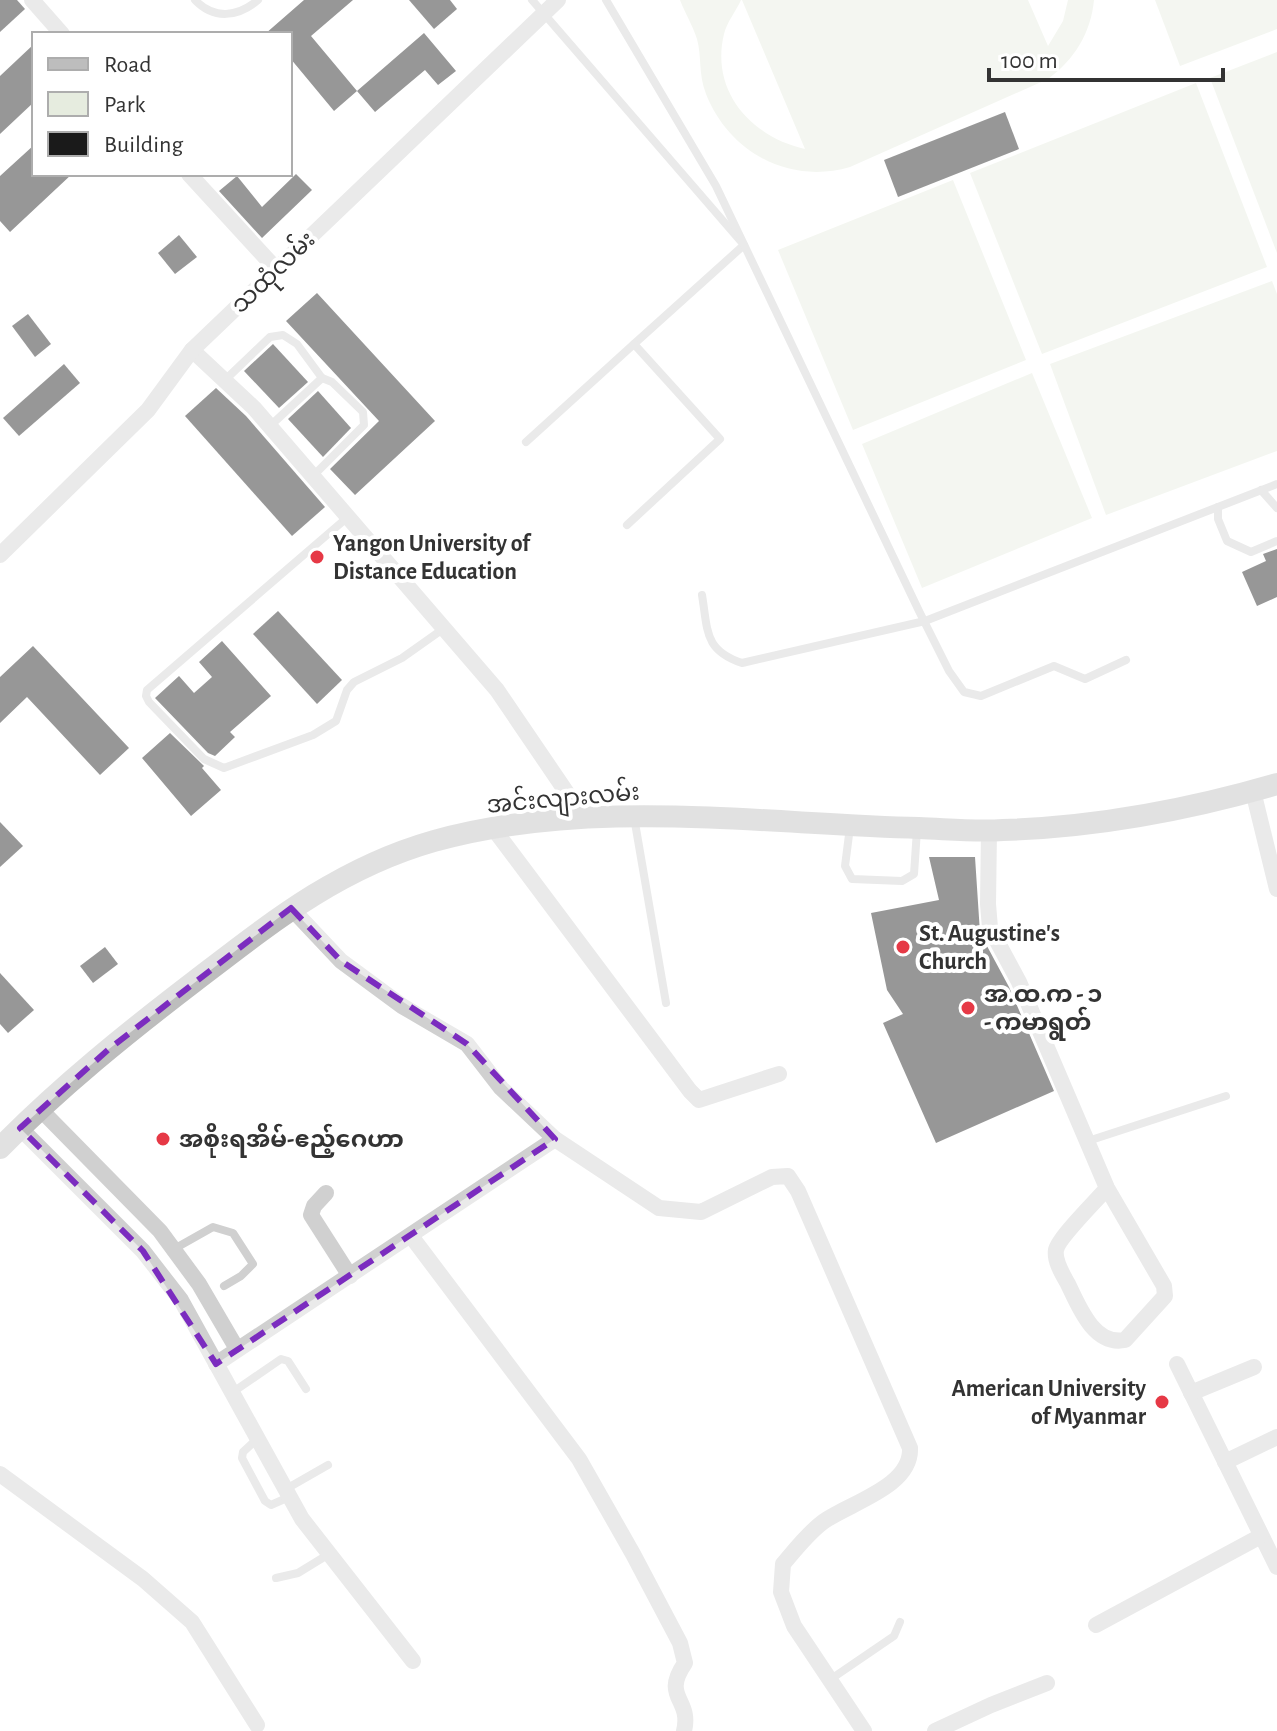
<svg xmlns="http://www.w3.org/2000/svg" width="1277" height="1731" font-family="'Alegreya Sans','Noto Sans Myanmar',sans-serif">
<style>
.green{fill:#e6ecdf}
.building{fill:#1a1a1a}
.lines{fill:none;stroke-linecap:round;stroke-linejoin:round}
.service{stroke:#d0d0d0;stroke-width:8}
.minor{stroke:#d0d0d0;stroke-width:16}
.secondary{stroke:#bdbdbd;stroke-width:22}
.marked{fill:none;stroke:#7b2cbf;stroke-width:6;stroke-dasharray:16 10;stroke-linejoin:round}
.poi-dot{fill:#e63946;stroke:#fff;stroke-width:3}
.labels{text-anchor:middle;stroke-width:8;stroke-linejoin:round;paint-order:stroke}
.street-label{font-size:24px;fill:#333;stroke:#fff}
.poi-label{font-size:24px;font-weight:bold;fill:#333;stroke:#fff;text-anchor:start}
</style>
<rect width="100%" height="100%" fill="#fff"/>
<g class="green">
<path d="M680 0H741C736 11 727 22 724 34 710 92 752 137 805 149L742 0H1028L1048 46 1063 21 1068 0H1094C1091 33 1074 60 1048 79L850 167C789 185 729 152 706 94 698 73 702 57 697 39 693 26 685 13 680 0Z"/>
<polygon points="1155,0 1277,0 1277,29 1180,66"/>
<polygon points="1277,52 1277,253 1210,78"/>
<polygon points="1196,83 1267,267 1042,354 970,173"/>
<polygon points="953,180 1026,360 853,430 778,250"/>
<polygon points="1272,281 1277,294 1277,451 1106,515 1050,364"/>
<polygon points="1032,373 1092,518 922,588 862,444"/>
</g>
<g class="building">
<polygon points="0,0 17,0 25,9 0,32"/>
<polygon points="304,0 353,0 311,36 357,91 334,111 290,58 290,34 265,34"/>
<polygon points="409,0 450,0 457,9 434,29"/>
<polygon points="424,33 456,71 438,85 425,70 375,112 357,91"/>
<polygon points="34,44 34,102 0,134 0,76"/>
<polygon points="1005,112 1019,149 898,197 884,160"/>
<polygon points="34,145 34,174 72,174 10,232 0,221 0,176"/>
<polygon points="296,174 312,190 262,238 219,191 237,176 262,207"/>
<polygon points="179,235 197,257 175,274 158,253"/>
<polygon points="317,293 435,421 355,495 330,469 379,421 286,321"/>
<polygon points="28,314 51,344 35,357 12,326"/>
<polygon points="273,344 308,382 279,408 244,371"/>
<polygon points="64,364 80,383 19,436 3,418"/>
<polygon points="216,388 246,416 325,507 292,536 185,416"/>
<polygon points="318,391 351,428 323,457 288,419"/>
<polygon points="1277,549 1277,597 1257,606 1242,572 1266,561 1263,554"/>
<polygon points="278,611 342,680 317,704 253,634"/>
<polygon points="222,641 271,696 230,732 235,737 215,756 208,753 155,698 179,676 194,693 212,677 199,662"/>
<polygon points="33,646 129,748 100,775 27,697 0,723 0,677"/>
<polygon points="170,733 204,766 202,768 221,790 191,816 142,758"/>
<polygon points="0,822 23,846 0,867"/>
<polygon points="929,857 975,857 980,933 1009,987 1054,1091 936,1143 883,1023 903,1014 887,990 871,913 939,900"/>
<polygon points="105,947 118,964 93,983 80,966"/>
<polygon points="0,973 34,1010 8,1033 0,1024"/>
</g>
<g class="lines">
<g class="service">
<path d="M195 0C214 20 238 17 258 0"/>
<polyline points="532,0 744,245 634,344 720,439 627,525"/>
<polyline points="606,0 716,186 919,611 949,671 964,692 981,696 1054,666 1085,679 1126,660"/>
<polyline points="225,380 270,337 283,335 297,344 322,378"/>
<polyline points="270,426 322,378 332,382 363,412 364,425 312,477"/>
<polyline points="526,442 634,344"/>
<polyline points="1261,490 1277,508"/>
<polyline points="1218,507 1218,519 1227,541 1251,552 1277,541"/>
<polyline points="349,516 147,690 146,696 149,702 204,759 224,768 313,735 336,721 347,690 354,682 402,658 443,629"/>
<path d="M702 595C708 631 704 650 742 663L925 621 1277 484"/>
<polyline points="634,817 666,1003"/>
<polyline points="850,827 845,866 852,879 902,881 914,874 917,830"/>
<polyline points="1088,1141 1226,1096"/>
<polyline points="174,1249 213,1227 233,1233 253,1264 241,1276 224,1286"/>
<polyline points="233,1392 281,1359 288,1361 306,1389"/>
<polyline points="257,1439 243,1452 242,1458 265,1501 271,1505 289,1497"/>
<polyline points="286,1489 328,1465"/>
<polyline points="276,1578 298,1573 329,1554"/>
<polyline points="831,1679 894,1636 900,1622"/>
</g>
<g class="minor">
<polyline points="32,0 62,34"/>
<polyline points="189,174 276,269"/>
<polyline points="192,350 254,408 497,690 584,818"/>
<polyline points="0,555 148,410 192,350 558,0"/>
<polyline points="1253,791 1277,889"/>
<polyline points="493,828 690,1091 699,1100 779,1074"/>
<path d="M989 830 988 904 990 928 1019 982 1107 1188 1164 1286 1165 1296 1125 1340C1094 1346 1079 1307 1068 1284 1063 1275 1054 1261 1056 1250 1058 1238 1098 1199 1107 1188"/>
<path d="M291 908 341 961 402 1006 467 1044 501 1088 555 1139 659 1208 701 1212 772 1177 788 1176 798 1191 910 1448C912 1487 849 1503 823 1522 808 1533 795 1550 783 1564L781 1592 794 1626 864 1731"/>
<polyline points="40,1109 160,1231 199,1284 237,1349"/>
<polyline points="20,1128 143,1251 181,1300 302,1519 413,1661"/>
<polyline points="326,1193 314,1206 311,1215 350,1276"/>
<path d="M411 1236 579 1459 633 1554 680 1643 685 1663C661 1698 692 1698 684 1731"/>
<polyline points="216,1364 555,1139"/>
<polyline points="1177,1364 1277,1567"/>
<polyline points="1191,1393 1254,1367"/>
<polyline points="1225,1462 1277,1437"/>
<polyline points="0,1474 143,1579 192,1622 257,1725"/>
<polyline points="1096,1625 1261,1536"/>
<polyline points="935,1731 991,1705 1047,1683"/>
</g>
<path class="secondary" d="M0 1148C60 1087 127 1033 195 981 272 922 339 868 434 841 592 797 759 824 919 828 947 829 975 832 1003 830 1095 827 1188 810 1277 784"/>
</g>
<path d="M0 0H1277V1731H0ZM291 908 341 961 467 1044 555 1139 216 1364 143 1251 20 1128 109 1049Z" fill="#fff" fill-opacity=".55" fill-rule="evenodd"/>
<path class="marked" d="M291 908 341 961 467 1044 555 1139 216 1364 143 1251 20 1128 109 1049Z"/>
<g class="poi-dot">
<circle cx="317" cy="557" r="8"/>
<circle cx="903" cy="947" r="8"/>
<circle cx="968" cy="1008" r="8"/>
<circle cx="163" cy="1139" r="8"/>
<circle cx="1162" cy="1402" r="8"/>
</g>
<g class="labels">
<g class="street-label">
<text transform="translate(273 272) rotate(-44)" y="8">သထုံလမ်း</text>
<text transform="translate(563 798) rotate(-5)" y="8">အင်းလျားလမ်း</text>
</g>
<g class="poi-label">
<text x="333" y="551">Yangon University of<tspan x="333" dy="28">Distance Education</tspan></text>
<text x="919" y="941">St. Augustine's<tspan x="919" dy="28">Church</tspan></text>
<text x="984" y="1002">အ.ထ.က - ၁<tspan x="984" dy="28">- ကမာရွတ်</tspan></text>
<text x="179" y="1147">အစိုးရအိမ်-ဧည့်ဂေဟာ</text>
<text x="1146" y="1396" text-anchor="end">American University<tspan x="1146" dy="28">of Myanmar</tspan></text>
</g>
</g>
<rect x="32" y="32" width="260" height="144" fill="#ffffff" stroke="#adadad" stroke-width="2"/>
<rect x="48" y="58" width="40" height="12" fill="#bdbdbd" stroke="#adadad" stroke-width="2"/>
<text x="104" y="72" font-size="24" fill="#333333">Road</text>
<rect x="48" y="92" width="40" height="24" fill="#e6ecdf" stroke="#adadad" stroke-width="2"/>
<text x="104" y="112" font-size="24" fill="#333333">Park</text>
<rect x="48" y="132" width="40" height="24" fill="#1a1a1a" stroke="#adadad" stroke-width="2"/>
<text x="104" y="152" font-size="24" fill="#333333">Building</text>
<path d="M989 68v12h234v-12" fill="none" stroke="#333333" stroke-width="4"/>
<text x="1001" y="68" font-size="24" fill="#333333" stroke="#ffffff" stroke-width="6" paint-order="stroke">100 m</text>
</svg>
